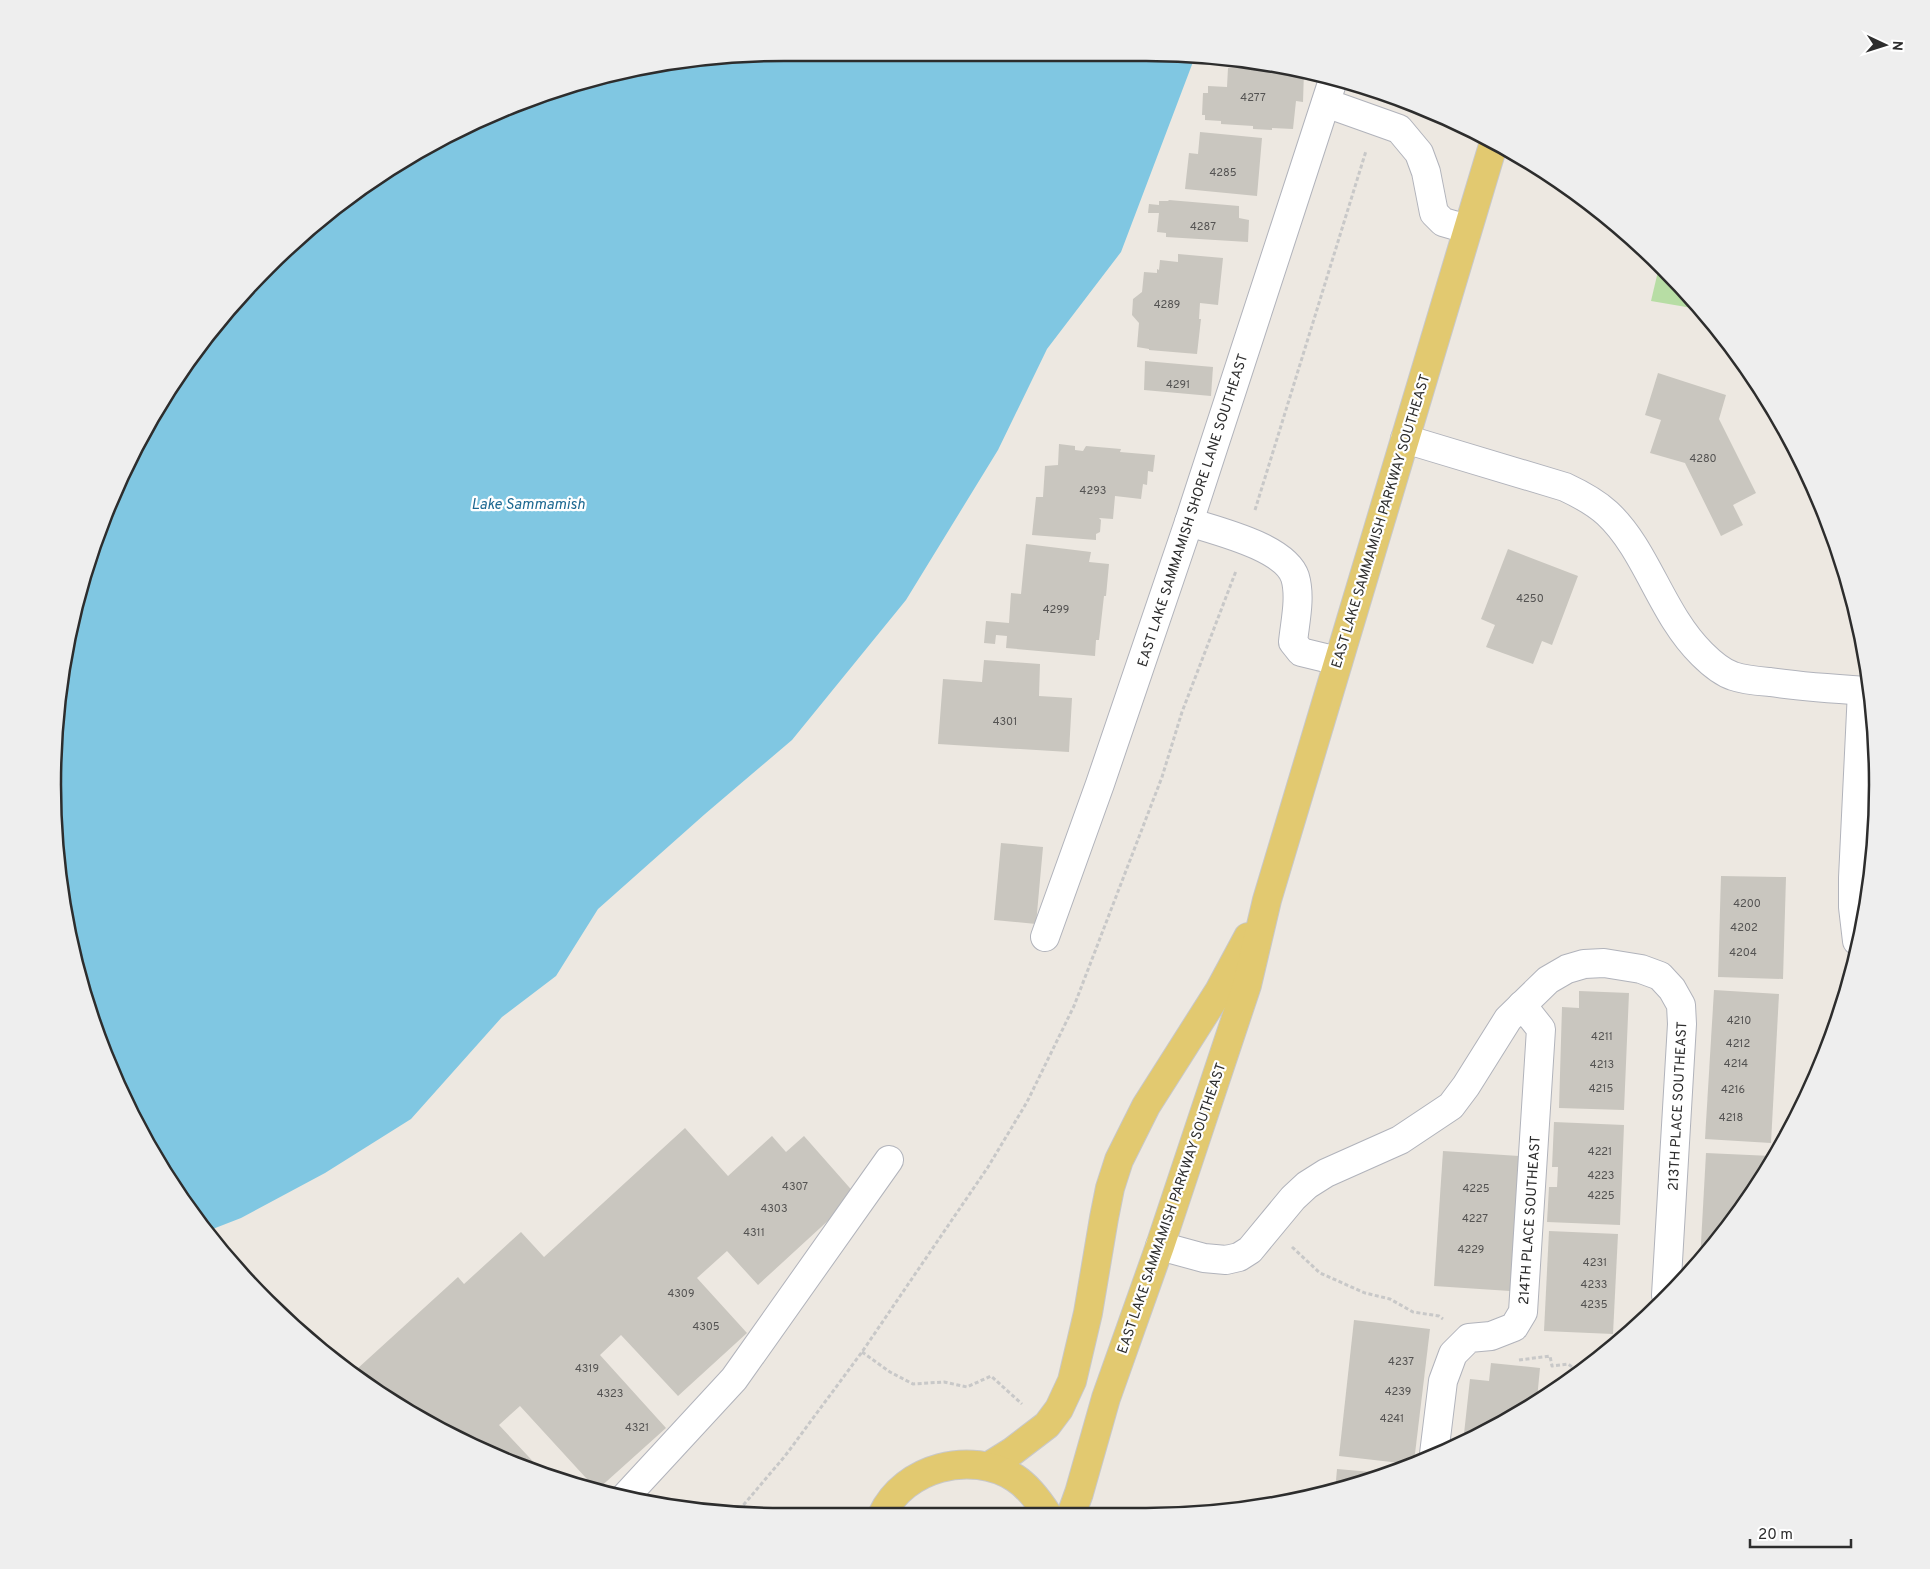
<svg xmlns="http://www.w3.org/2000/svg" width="1930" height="1569" font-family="Overpass,sans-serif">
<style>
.green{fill:#b7dda4}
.water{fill:#80c7e2}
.building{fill:#c9c6bf}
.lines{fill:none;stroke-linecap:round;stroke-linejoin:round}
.minor-casing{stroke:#b1b3bb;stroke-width:30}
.major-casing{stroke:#c8c8c8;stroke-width:30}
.path{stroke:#c8c8c8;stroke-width:3;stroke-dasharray:4 2.5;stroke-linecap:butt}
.minor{stroke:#fff;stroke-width:28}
.major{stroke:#e2c970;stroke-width:28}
.labels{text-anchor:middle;stroke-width:4.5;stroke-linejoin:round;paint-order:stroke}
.number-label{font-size:11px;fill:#545352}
.street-label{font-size:14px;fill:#2d2d2d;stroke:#fff}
.water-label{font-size:15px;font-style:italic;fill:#1d6891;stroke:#fff}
.rim{fill:none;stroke:#2d2d2d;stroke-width:2.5}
</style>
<rect width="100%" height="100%" fill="#ede8e1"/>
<polygon class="green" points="1659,267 1698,309 1651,301"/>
<polygon class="water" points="785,53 1196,54 1121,252 1047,349 998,450 906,600 792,740 705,814 598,909 556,976 502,1017 411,1119 325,1173 241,1218 205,1232 128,1109 91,1020 67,928 54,833 54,737 78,595 108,504 151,418 204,339 267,267 339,204 419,150 505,108 595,77"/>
<g class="building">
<polygon points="1238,60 1289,67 1304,71 1303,102 1296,101 1293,129 1272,128 1272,130 1253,129 1253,126 1221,124 1221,121 1205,120 1205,115 1202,115 1203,93 1208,93 1208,86 1227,87 1228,68 1237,68"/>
<polygon points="1200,132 1262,138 1257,196 1185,189 1189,153 1198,154"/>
<polygon points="1169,200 1239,206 1239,218 1249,220 1248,242 1166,237 1166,233 1157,232 1159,213 1148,213 1149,204 1159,205 1159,201 1168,201"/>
<polygon points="1178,254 1223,258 1218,305 1200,303 1199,319 1201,319 1197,354 1149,350 1149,349 1137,347 1139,323 1132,315 1133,299 1142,292 1144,272 1157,273 1157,269 1159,270 1160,260 1178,262"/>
<polygon points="1145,361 1213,367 1211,396 1144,390"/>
<polygon points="1658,373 1726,395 1719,419 1756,493 1733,505 1743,525 1721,536 1685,463 1650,453 1661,420 1645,415"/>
<polygon points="1059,444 1075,446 1075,450 1083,451 1086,446 1121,449 1120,452 1155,455 1153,472 1148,471 1147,485 1143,484 1141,499 1115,496 1113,519 1099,518 1101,520 1100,532 1096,534 1096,540 1032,535 1036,497 1043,497 1045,466 1058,465"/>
<polygon points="1026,544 1091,552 1089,562 1109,564 1106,596 1104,596 1099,640 1096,640 1095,656 1006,648 1007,636 996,635 995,644 984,643 986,621 1009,623 1011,593 1021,594"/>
<polygon points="1508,549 1578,576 1552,645 1542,641 1533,664 1486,647 1495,625 1481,619"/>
<polygon points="984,660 1040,664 1039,696 1072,698 1069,752 938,744 943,679 982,682"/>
<polygon points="1001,843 1043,847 1036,924 994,920"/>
<polygon points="1721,876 1786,877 1783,979 1718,977"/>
<polygon points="1714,990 1779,994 1771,1143 1705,1139"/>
<polygon points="1579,991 1629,993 1624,1110 1559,1108 1562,1007 1579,1008"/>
<polygon points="1554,1122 1624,1125 1620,1225 1547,1222 1549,1187 1557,1187 1558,1167 1552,1167"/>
<polygon points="685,1128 728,1176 772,1136 786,1152 804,1136 856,1195 758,1285 727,1251 697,1278 747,1333 678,1396 621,1335 600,1355 666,1428 597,1490 520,1406 499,1425 542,1471 461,1441 371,1385 357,1369 458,1277 464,1284 521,1232 544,1257"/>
<polygon points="1443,1151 1519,1156 1510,1291 1434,1286"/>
<polygon points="1706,1153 1771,1156 1771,1163 1700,1261"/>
<polygon points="1549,1231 1618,1234 1613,1334 1544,1331"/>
<polygon points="1354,1320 1430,1329 1414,1462 1409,1464 1339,1456"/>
<polygon points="1491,1363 1540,1368 1537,1399 1463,1443 1470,1379 1489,1381"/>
<polygon points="1337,1469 1383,1473 1335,1492"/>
</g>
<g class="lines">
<g class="minor-casing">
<g id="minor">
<polyline points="1326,103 1399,129 1419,153 1426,172 1434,213 1443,222 1467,229"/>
<path d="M1405 439 1565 487C1580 494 1595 502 1607 513 1647 550 1661 614 1702 654 1710 662 1721 672 1733 676 1744 680 1758 681 1770 682 1803 687 1836 689 1868 691"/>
<path d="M1189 522C1217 531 1285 547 1295 577 1301 597 1295 622 1293 642L1301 652 1338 661"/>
<polyline points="1045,937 1100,784 1189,522 1333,80"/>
<polyline points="1857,941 1853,907 1853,878 1862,691"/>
<polyline points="1160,1246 1204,1258 1226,1260 1239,1257 1250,1250 1293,1198 1307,1185 1326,1173 1400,1140 1451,1106 1466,1086 1508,1019 1548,980 1567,969 1584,964 1604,963 1641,969 1660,976 1672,989 1681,1005 1682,1024 1666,1295"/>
<polyline points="1434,1454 1443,1381 1453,1354 1469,1338 1491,1336 1514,1327 1523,1312 1541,1029 1522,1005"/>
<polyline points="625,1497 734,1379 889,1160"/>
</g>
</g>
<g class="major-casing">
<g id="major">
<polyline points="989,1466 1013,1451 1047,1425 1059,1409 1072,1381 1088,1313 1104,1218 1110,1188 1119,1160 1146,1106 1219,991 1248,937"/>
<path d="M882 1515C904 1467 971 1450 1015 1478 1029 1487 1039 1501 1048 1515"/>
<polyline points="1071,1515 1079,1493 1106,1398 1160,1246 1247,985 1267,900 1494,142"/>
</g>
</g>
<g class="path">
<polyline points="1255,510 1366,151"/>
<polyline points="1292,1247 1320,1273 1365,1293 1390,1299 1413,1312 1439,1316 1443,1319"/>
<polyline points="862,1352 890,1372 913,1384 944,1382 967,1387 991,1376 1022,1404"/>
<polyline points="1519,1360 1550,1356 1552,1366 1568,1364 1579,1372"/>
<polyline points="735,1515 785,1456 862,1352 988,1167 1027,1102 1074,1006 1162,777 1182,712 1236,571"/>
</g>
<use href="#minor" class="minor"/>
<use href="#major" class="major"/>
</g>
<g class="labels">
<g class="number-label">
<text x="1253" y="101">4277</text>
<text x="1223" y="176">4285</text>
<text x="1203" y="230">4287</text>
<text x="1167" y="308">4289</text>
<text x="1178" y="388">4291</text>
<text x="1703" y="462">4280</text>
<text x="1093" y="494">4293</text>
<text x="1530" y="602">4250</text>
<text x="1056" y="613">4299</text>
<text x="1005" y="725">4301</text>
<text x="1747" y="907">4200</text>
<text x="1744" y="931">4202</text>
<text x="1743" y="956">4204</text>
<text x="1739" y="1024">4210</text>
<text x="1602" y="1040">4211</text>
<text x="1738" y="1047">4212</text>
<text x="1736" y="1067">4214</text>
<text x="1602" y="1068">4213</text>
<text x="1601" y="1092">4215</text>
<text x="1733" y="1093">4216</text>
<text x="1731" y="1121">4218</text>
<text x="1600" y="1155">4221</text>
<text x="1601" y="1179">4223</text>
<text x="795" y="1190">4307</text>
<text x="1476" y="1192">4225</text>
<text x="1601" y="1199">4225</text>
<text x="774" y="1212">4303</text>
<text x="1475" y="1222">4227</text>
<text x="754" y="1236">4311</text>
<text x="1471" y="1253">4229</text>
<text x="1595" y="1266">4231</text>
<text x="1594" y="1288">4233</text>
<text x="681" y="1297">4309</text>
<text x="1594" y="1308">4235</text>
<text x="706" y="1330">4305</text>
<text x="1401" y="1365">4237</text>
<text x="587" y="1372">4319</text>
<text x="1398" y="1395">4239</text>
<text x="610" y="1397">4323</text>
<text x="1392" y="1422">4241</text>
<text x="637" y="1431">4321</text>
</g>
<g class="street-label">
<text transform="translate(1192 510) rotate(-72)" y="5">EAST LAKE SAMMAMISH SHORE LANE SOUTHEAST</text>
<text transform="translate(1380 521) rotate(-73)" y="5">EAST LAKE SAMMAMISH PARKWAY SOUTHEAST</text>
<text transform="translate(1677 1106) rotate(-87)" y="5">213TH PLACE SOUTHEAST</text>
<text transform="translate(1171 1208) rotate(-71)" y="5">EAST LAKE SAMMAMISH PARKWAY SOUTHEAST</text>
<text transform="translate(1529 1220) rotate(-86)" y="5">214TH PLACE SOUTHEAST</text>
</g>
<g class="water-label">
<text x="528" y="509">Lake Sammamish</text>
</g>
</g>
<path d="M0 0H1930V1569H0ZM784 61H1146A723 723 0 0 1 1869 784V785A723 723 0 0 1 1146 1508H784A723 723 0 0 1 61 785V784A723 723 0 0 1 784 61Z" fill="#eee" fill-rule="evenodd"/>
<path class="rim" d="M784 61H1146A723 723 0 0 1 1869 784V785A723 723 0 0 1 1146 1508H784A723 723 0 0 1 61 785V784A723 723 0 0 1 784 61Z"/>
<g transform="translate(1885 45) rotate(94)" stroke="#ffffff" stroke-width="4" paint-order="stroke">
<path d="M0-4L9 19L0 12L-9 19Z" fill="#2d2d2d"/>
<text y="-8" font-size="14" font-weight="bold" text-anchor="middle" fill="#2d2d2d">N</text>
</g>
<path d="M1750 1539v8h101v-8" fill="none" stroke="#2d2d2d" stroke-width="2.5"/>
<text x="1758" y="1539" font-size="15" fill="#2d2d2d" stroke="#ffffff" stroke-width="4" paint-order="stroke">20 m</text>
</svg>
